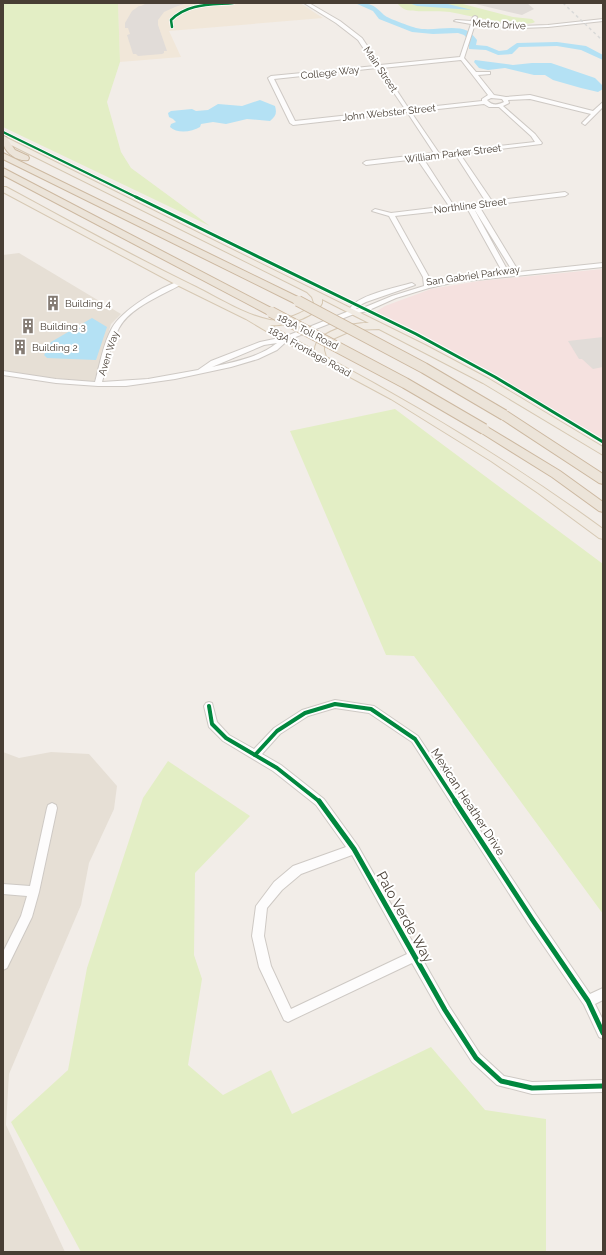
<svg xmlns="http://www.w3.org/2000/svg" width="606" height="1255" font-family="Raleway,sans-serif">
<style>
.residential{fill:#e6dfd5}
.education{fill:#f1e7d9}
.medical{fill:#f5e1df}
.green{fill:#e3eec5}
.parking{fill:#e1dcd8}
.water{fill:#b4e1f4}
.lines{fill:none;stroke-linecap:round;stroke-linejoin:round}
.river{fill:#b4e1f4;fill-rule:evenodd}
.minor-casing{stroke:#cec9c4;stroke-width:2}
.major-casing{stroke:#d6c8b3;stroke-width:2}
.highway-casing{stroke:#ccb8a0;stroke-width:2}
.minor{fill:#fdfcfc;fill-rule:evenodd}
.major{fill:#f1ebe3;fill-rule:evenodd}
.highway{fill:#ece4d9;fill-rule:evenodd}
.rail{stroke:#d9d9d8;stroke-width:1.5;stroke-dasharray:3 3;stroke-linecap:butt}
.highway-bridge-casing{stroke:#ccb8a0;stroke-width:12;stroke-linecap:butt}
.highway-bridge{stroke:#ece4d9;stroke-width:10}
.cycleway-far3-casing{stroke:#fff;stroke-width:4}
.cycleway-far2-casing{stroke:#fff;stroke-width:5}
.cycleway-far1-casing{stroke:#fff;stroke-width:6}
.cycleway-casing{stroke:#fff;stroke-width:8}
.cycleway-far3{stroke:#00873e;stroke-width:2.5}
.cycleway-far2{stroke:#00873e;stroke-width:3}
.cycleway-far1{stroke:#00873e;stroke-width:4}
.cycleway{stroke:#00873e;stroke-width:5}
.labels{text-anchor:middle;stroke-width:4;stroke-linejoin:round;paint-order:stroke}
.far-street-label{font-size:10px;fill:#483e34;stroke:#fff}
.far-poi-label{font-size:10px;fill:#483e34;stroke:#fff;text-anchor:start}
.street-label{font-size:12px;fill:#483e34;stroke:#fff}
.near-street-label{font-size:14px;fill:#483e34;stroke:#fff}
</style>
<rect width="100%" height="100%" fill="#f2ede8"/>
<g class="residential">
<polygon points="19,253 121,314 111,324 94,382 25,375 3,370 3,255"/>
<polygon points="3,752 19,758 51,752 89,754 117,786 114,809 89,863 81,905 9,1074 6,1125 65,1252 3,1252"/>
</g>
<polygon class="education" points="118,3 300,3 323,18 169,31 181,57 120,62"/>
<polygon class="medical" points="603,269 603,445 467,364 374,316 374,313 385,306 431,289 479,281"/>
<g class="green">
<polygon points="3,3 118,3 120,62 107,102 121,152 131,168 210,226 3,127"/>
<path d="M397 3H459L513 17 532 19 535 22C522 29 467 15 450 12 439 10 412 13 404 9 402 8 399 5 397 3Z"/>
<polygon points="395,409 603,564 603,914 414,656 386,655 290,431"/>
<polygon points="168,761 250,816 195,873 194,955 202,979 188,1065 223,1095 271,1070 292,1114 431,1047 485,1110 546,1119 546,1252 81,1252 11,1122 68,1070 87,968 143,798"/>
</g>
<g class="parking">
<polygon points="147,3 187,3 175,7 164,12 158,20 158,25 167,51 164,51 164,53 162,54 138,56 136,54 133,54 127,35 130,34 128,28 125,28 125,23 132,11 139,6 141,6"/>
<polygon points="471,3 527,3 534,9 522,15"/>
<polygon points="603,337 603,367 593,369 582,359 579,359 568,341"/>
</g>
<g class="water">
<polygon points="409,3 444,3 472,10 417,6"/>
<polygon points="475,60 513,65 532,63 551,63 595,78 603,86 603,89 598,92 581,88 553,80 545,75 534,75 505,68 488,70 479,68 474,62"/>
<path d="M260 100 275 106C277 113 276 116 270 121L247 119 226 124 213 122 201 124 200 127C192 132 177 134 170 127L171 124 176 122 173 119 169 117 168 113 171 111 192 109 196 111 208 110 218 104 242 106Z"/>
<polygon points="92,318 107,327 96,360 47,358 44,355 51,342"/>
</g>
<g class="lines">
<path class="river" d="M355 3C370 3 373 4 384 15 389 19 410 26 416 28 433 32 453 24 468 31 472 33 474 37 477 40L476 45 487 46 499 51 507 50 517 43 557 42 586 46 603 55V60L581 50 557 46 519 47 512 54 498 55 486 50 469 49V40L464 35 458 33 433 34 412 32 379 19 373 11Z"/>
<g class="minor-casing">
<g id="minor">
<path d="M304 3H309L340 21 362 38 380 65 460 57 471 24 454 21 456 20 471 21 473 17 475 16 477 17 476 21 521 26 548 25 603 19V21L548 27 521 28 475 24 464 58 476 72H490V74L478 75 494 95 506 97 530 95 593 111 603 102V107L585 125 582 123 591 114 530 99 508 100 509 103 503 106 535 134 542 143 541 144 460 154 492 201 565 192 568 194 565 196 479 206 519 272 603 263V267L456 282 429 288 396 298 367 311 354 314 288 340 277 350 258 359 231 367 175 379 126 386H98L56 383 3 375V371L56 379 95 382C100 364 103 344 112 328 122 310 160 287 180 281L182 282V284C163 295 130 307 119 328 110 344 107 364 102 382L148 379 198 370 211 361 260 342 284 337 349 311C352 296 398 287 412 283L415 285 366 302 360 305 356 309 363 308 392 296 424 286 423 277 389 216 372 211 375 209 391 213 449 206 417 159 366 165 363 163 366 161 434 153 407 112 293 125 290 123 268 78 271 76 375 66 358 40 336 23ZM461 60 488 95 482 99V101L409 109 382 68ZM377 68 405 109 295 121 274 79ZM491 98 502 99 504 102C498 105 492 106 487 100ZM484 104 489 107H499L531 136 535 142 439 153 411 112ZM455 154 486 202 454 206 423 158ZM473 207 513 272 509 273ZM467 208 503 273 456 278 430 284 429 277 395 216ZM277 343C260 357 234 362 212 367L264 345Z"/>
<path d="M335 700 374 706 418 736 536 915 590 994 603 988V1000L595 1004 603 1020V1039L599 1037 584 1005 528 923 412 742 369 713 335 708 308 716 280 734 262 754 281 765 324 799 358 846 449 1006 480 1054 504 1076 532 1082 603 1080V1092L532 1094 497 1085 472 1062 441 1014 412 963 292 1020 288 1022 284 1020 259 967 252 936 256 906 274 882 293 866 346 847 316 805 273 771 223 741 209 727 204 706 206 703 209 702 212 703 217 722 229 735 254 749 274 728 302 710ZM352 855 407 954 291 1009 271 966 264 936 267 908 282 890 301 874Z"/>
<polygon points="52,803 56,805 57,808 39,892 32,917 7,968 3,970 3,952 21,916 27,896 3,894 3,884 30,886 47,808 48,805"/>
</g>
</g>
<g class="major-casing">
<path id="major" d="M3 136 425 345 489 379 603 447V455L483 383 379 329 353 330 335 338 324 345V350L326 357C423 409 514 464 603 529V539L599 538 538 493 491 461 391 399 283 341 246 319 177 285 3 192V187H6C69 221 132 256 196 287 220 299 245 315 270 320 281 322 308 312 314 303L312 297 307 292 3 141ZM322 299 369 323C354 322 313 332 315 351L270 325C284 327 316 317 322 303Z"/>
</g>
<g class="highway-casing">
<g id="highway">
<path d="M3 136 6 137 15 150 28 156 29 158 28 160C19 162 7 154 4 146 2 143 3 140 3 136Z"/>
<polygon points="3,153 302,299 303,301 298,304 294,303 3,159"/>
<polygon points="3,168 275,310 276,312 271,315 267,314 3,175"/>
<polygon points="504,411 508,412 603,474 603,484 599,483 500,418 498,415 500,412"/>
<polygon points="484,425 560,471 603,502 603,512 599,511 552,477 480,432 478,429 480,426"/>
</g>
</g>
<use href="#minor" class="minor"/>
<use href="#major" class="major"/>
<use href="#highway" class="highway"/>
<polyline class="rail" points="563,3 603,41"/>
<g class="highway-bridge-casing">
<g id="highway-bridge">
<polyline points="298,301 424,368 504,415"/>
<polyline points="271,312 405,383 484,429"/>
</g>
</g>
<use href="#highway-bridge" class="highway-bridge"/>
<g class="cycleway-far3-casing">
<g id="cycleway-far3">
<path d="M172 27 171 20C188 3 211 5 233 3"/>
<polyline points="3,132 138,198"/>
</g>
</g>
<g class="cycleway-far2-casing">
<polyline id="cycleway-far2" points="136,197 416,334 495,377 603,442"/>
</g>
<g class="cycleway-far1-casing">
<g id="cycleway-far1">
<polyline points="209,706 212,724 226,738 277,768 320,802"/>
<polyline points="255,755 277,731 305,713 335,704 371,709 415,739 456,802"/>
</g>
</g>
<g class="cycleway-casing">
<g id="cycleway">
<polyline points="319,801 354,849 445,1010 476,1058 501,1081 532,1088 603,1086"/>
<polyline points="455,801 532,919 588,1001 603,1033"/>
</g>
</g>
<use href="#cycleway-far3" class="cycleway-far3"/>
<use href="#cycleway-far2" class="cycleway-far2"/>
<use href="#cycleway-far1" class="cycleway-far1"/>
<use href="#cycleway" class="cycleway"/>
</g>
<defs>
<g id="building-bare" transform="scale(1.2)"><path d="M-4-6H4V6H1V3H-1V6H-4ZM-2.5-4.3h1.7v1.8h-1.7ZM.8-4.3h1.7v1.8H.8ZM-2.5-1h1.7V.8h-1.7ZM.8-1h1.7V.8H.8Z" fill="#847b73" stroke="#fff" stroke-width="2.5" paint-order="stroke"/></g>
</defs>
<g fill-rule="evenodd">
<use href="#building-bare" x="53" y="303"/>
<use href="#building-bare" x="28" y="326"/>
<use href="#building-bare" x="20" y="347"/>
</g>
<g class="labels">
<g class="far-street-label">
<text transform="translate(499 24) rotate(3)" y="4">Metro Drive</text>
<text transform="translate(381 69) rotate(56)" y="4">Main Street</text>
<text transform="translate(330 72) rotate(-6)" y="4">College Way</text>
<text transform="translate(389 112) rotate(-6)" y="4">John Webster Street</text>
<text transform="translate(453 153) rotate(-7)" y="4">William Parker Street</text>
<text transform="translate(470 205) rotate(-7)" y="4">Northline Street</text>
<text transform="translate(473 275) rotate(-8)" y="4">San Gabriel Parkway</text>
<text transform="translate(308 331) rotate(27)" y="4">183A Toll Road</text>
<text transform="translate(310 351) rotate(29)" y="4">183A Frontage Road</text>
<text transform="translate(108 353) rotate(-72)" y="4">Aven Way</text>
</g>
<g class="far-poi-label">
<text x="65" y="307">Building 4</text>
<text x="40" y="330">Building 3</text>
<text x="32" y="351">Building 2</text>
</g>
<g class="street-label">
<text transform="translate(468 802) rotate(57)" y="4">Mexican Heather Drive</text>
</g>
<g class="near-street-label">
<text transform="translate(405 917) rotate(61)" y="5">Palo Verde Way</text>
</g>
</g>
<rect width="606" height="1255" fill="none" stroke="#483e34" stroke-width="8"/>
</svg>
